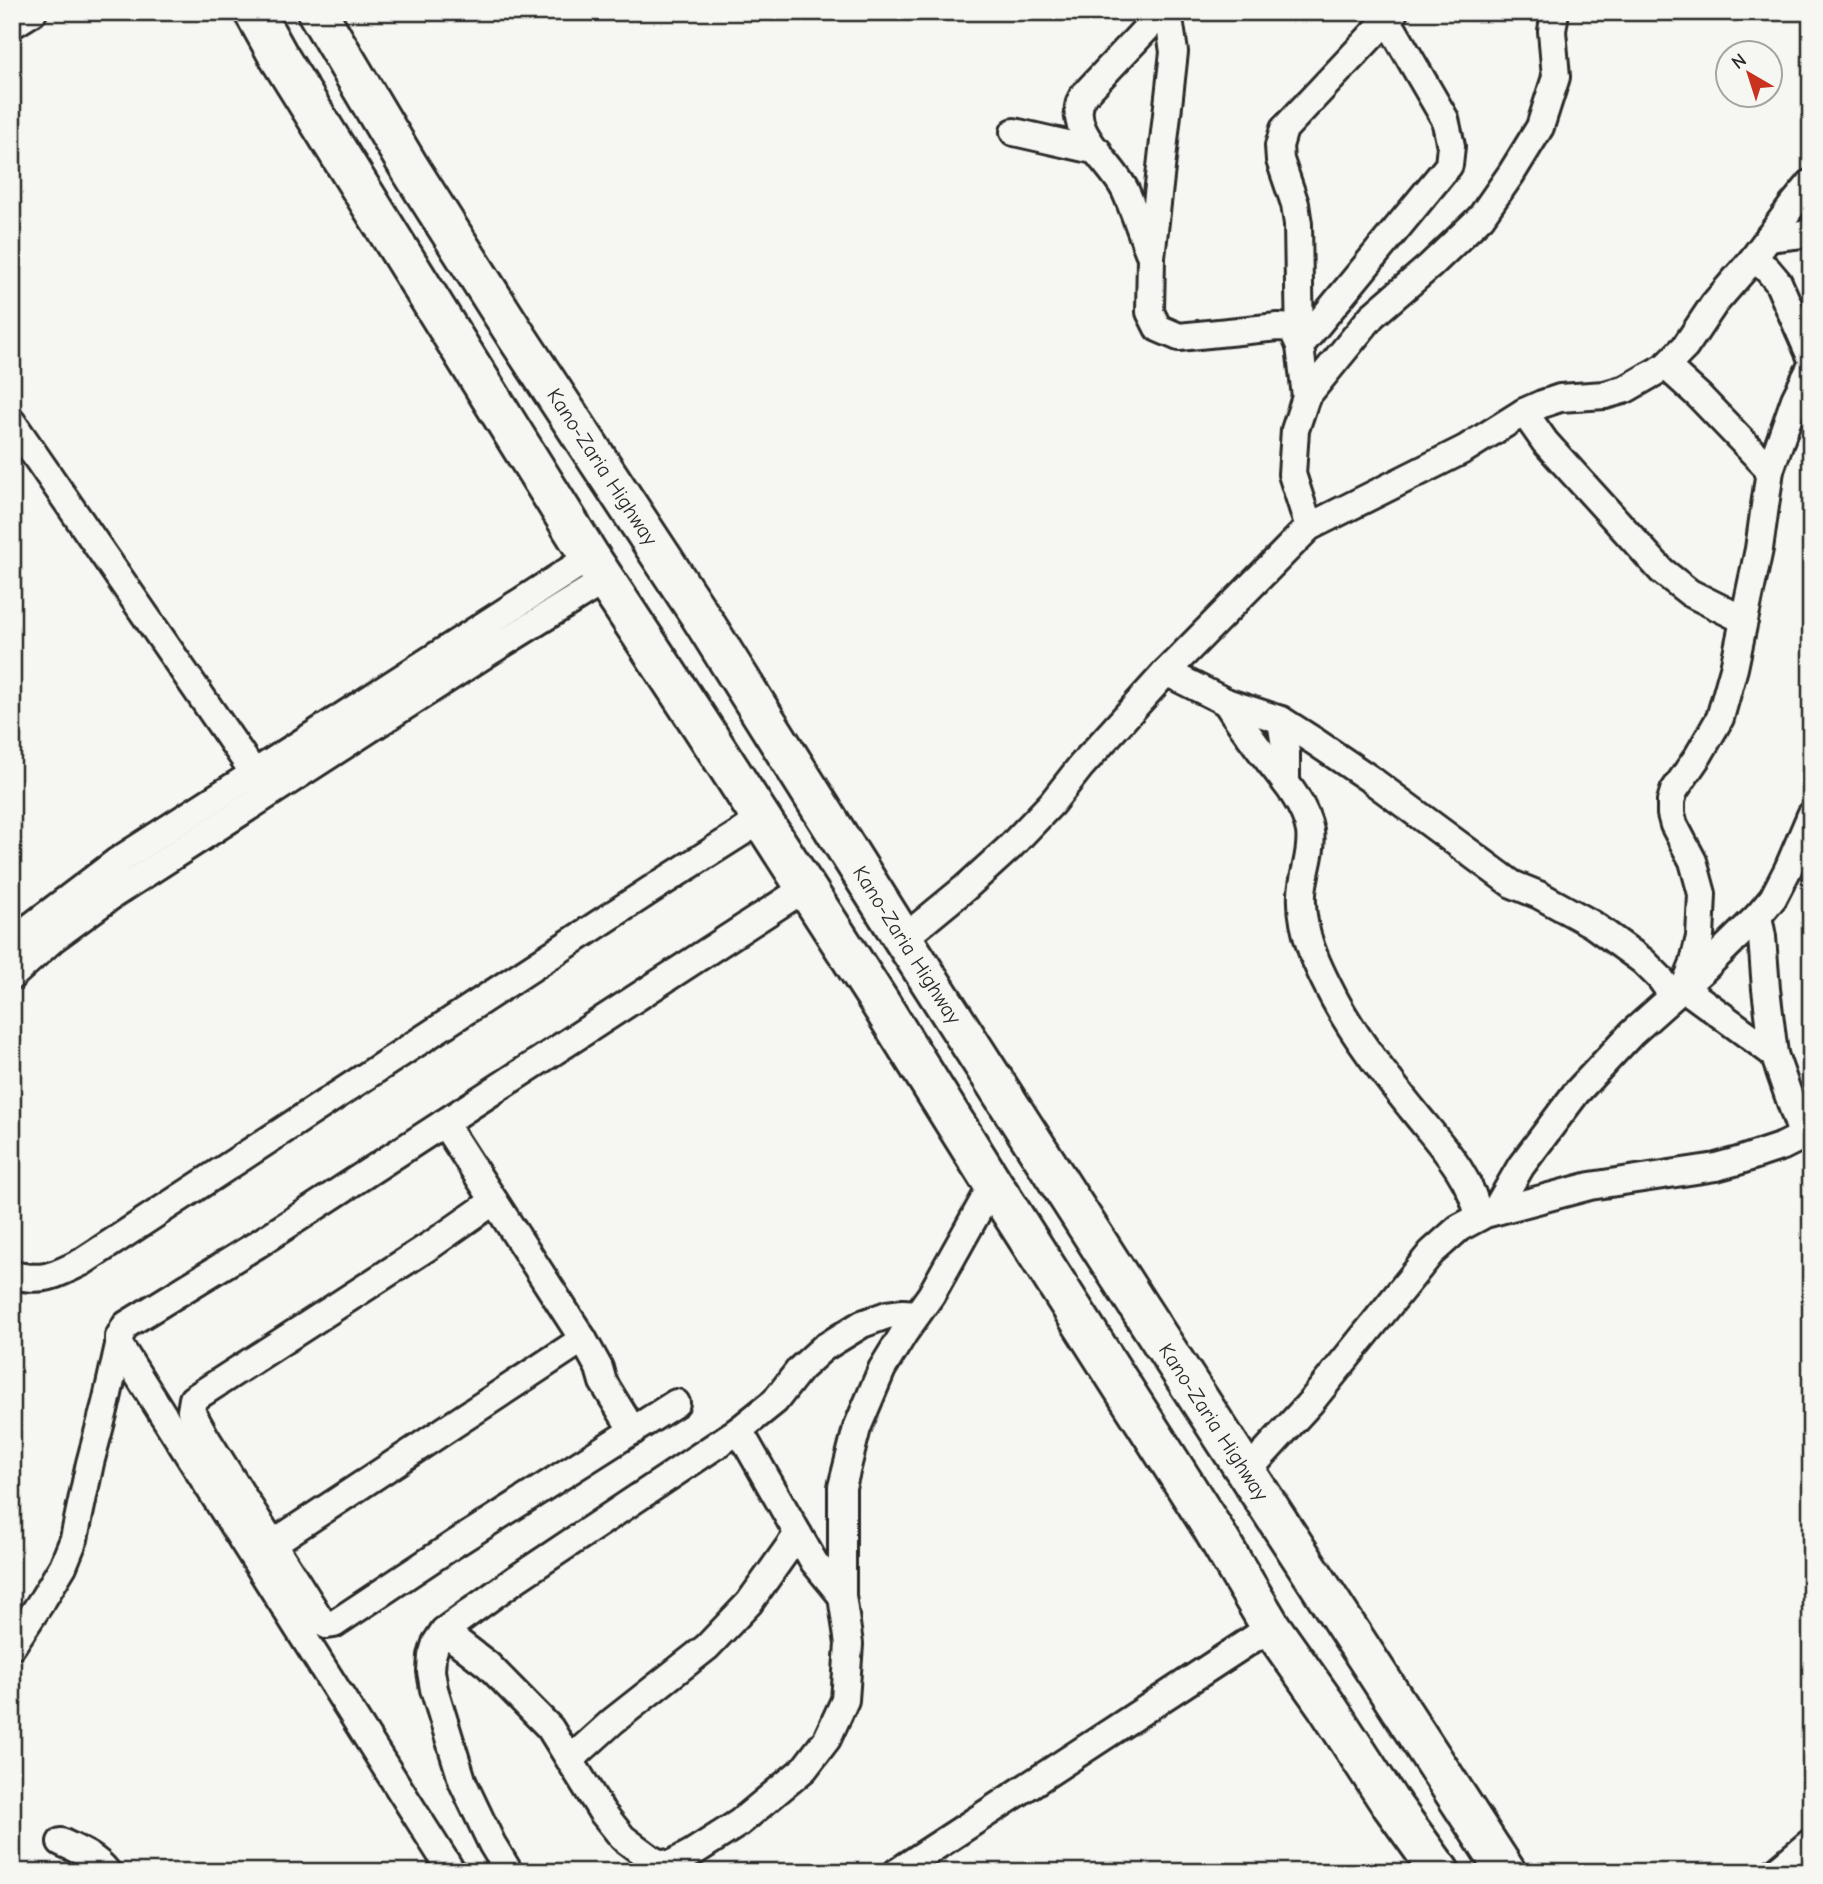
<svg xmlns="http://www.w3.org/2000/svg" width="1823" height="1884" font-family="'Comic Neue',sans-serif">
<style>
.lines{fill:none;stroke-linecap:round;stroke-linejoin:round}
.minor-casing{stroke:#2b2b2b;stroke-width:32}
.highway-casing{stroke:#2b2b2b;stroke-width:44}
.minor{stroke:#f6f6f2;stroke-width:26}
.highway{stroke:#f6f6f2;stroke-width:38}
.labels{text-anchor:middle;stroke-width:5;stroke-linejoin:round;paint-order:stroke}
.street-label{font-size:21px;fill:#2b2b2b;stroke:#f6f6f2}
</style>
<rect width="100%" height="100%" fill="#f6f6f2"/>
<filter id="ink" filterUnits="userSpaceOnUse"><feTurbulence type="fractalNoise" baseFrequency=".0143" numOctaves="2"/><feDisplacementMap in="SourceGraphic" scale="14" xChannelSelector="R" yChannelSelector="G"/><feConvolveMatrix kernelMatrix="1 2 1 2 8 2 1 2 1" color-interpolation-filters="sRGB"/></filter>
<g filter="url(#ink)">
<g class="lines">
<g class="minor-casing">
<g id="minor">
<polyline points="1168,12 1174,52 1151,257 1150,312 1158,328 1179,337 1278,327 1292,328 1300,346 1306,397"/>
<polyline points="12,25 33,12"/>
<polyline points="1014,132 1098,151"/>
<polyline points="1768,238 1811,233"/>
<path d="M1149 252C1141 232 1134 210 1125 190 1111 162 1064 129 1083 96L1162 12"/>
<polyline points="1753,259 1767,269 1778,282 1811,357"/>
<polyline points="1300,346 1449,165 1451,146 1445,119 1387,19"/>
<polyline points="1300,346 1298,224 1295,204 1280,160 1279,146 1284,129 1394,12"/>
<polyline points="1666,366 1699,396 1770,470"/>
<polyline points="1524,412 1545,442 1662,571 1690,593 1744,620"/>
<polyline points="12,422 254,773 262,788"/>
<polyline points="1309,527 1292,474 1295,430 1306,397 1372,316 1430,266 1481,217 1511,174 1540,127 1556,77 1552,31 1555,12"/>
<polyline points="1166,672 1226,702 1281,720 1314,741 1370,779 1512,884 1539,895 1592,924 1643,961 1660,978 1673,996"/>
<path d="M1226 702C1237 719 1248 734 1260 750 1278 773 1305 802 1310 831 1313 853 1303 873 1302 894 1300 932 1318 968 1335 1000 1356 1039 1385 1075 1412 1109 1438 1142 1471 1175 1479 1217"/>
<polyline points="1281,720 1286,753 1286,783"/>
<polyline points="1758,916 1762,937 1766,989 1774,1054 1803,1137"/>
<polyline points="903,939 965,888 1009,848 1052,803 1081,766 1166,672 1309,527 1465,449 1524,412 1542,404 1560,398 1605,395 1626,389 1666,366 1685,347 1714,304 1753,259 1792,206 1811,183"/>
<polyline points="12,941 116,862 590,557"/>
<polyline points="12,976 54,938 114,894 484,655 605,580"/>
<polyline points="1684,988 1693,966 1700,937 1702,894 1693,861 1674,825 1671,814 1671,801 1674,791 1698,756 1720,718 1734,668 1759,549 1770,470 1795,399 1811,367"/>
<polyline points="1684,988 1774,1054"/>
<polyline points="444,1123 583,1339 599,1368 603,1382 633,1431"/>
<polyline points="494,1201 434,1243 193,1399 191,1411 206,1438 322,1622 327,1625 334,1624 456,1543 676,1403"/>
<polyline points="1495,1211 1521,1166 1576,1093 1632,1033 1705,968 1758,916 1773,898 1788,869 1811,815"/>
<path d="M12 1275C44 1282 54 1276 82 1262L652 889 761 820"/>
<polyline points="739,1430 814,1562 842,1596"/>
<polyline points="1246,1473 1310,1403 1431,1253 1459,1228 1485,1214 1590,1186 1716,1167 1738,1161 1783,1146 1811,1132"/>
<polyline points="272,1544 583,1339"/>
<polyline points="444,1631 488,1665 550,1728 602,1812 623,1838 654,1861 669,1865"/>
<polyline points="12,1646 43,1599 63,1566 74,1539 90,1463 106,1403 119,1345"/>
<polyline points="571,1759 613,1721 707,1647 749,1603 798,1534"/>
<path d="M61 1842C78 1850 96 1857 107 1872"/>
<polyline points="452,1872 119,1345 119,1337 126,1325 258,1244 805,888"/>
<polyline points="509,1872 492,1844 463,1783 434,1689 431,1671 432,1656 436,1643 444,1631 516,1579 739,1430 775,1401 800,1369 823,1348 862,1324 887,1315 903,1313 917,1314"/>
<polyline points="657,1872 692,1853 739,1823 804,1769 827,1739 845,1700 849,1644 842,1596 842,1487 857,1428 882,1369 904,1333 931,1295 993,1184"/>
<polyline points="897,1872 1271,1627"/>
<polyline points="1775,1872 1811,1842"/>
</g>
</g>
<g class="highway-casing">
<g id="highway">
<polyline points="254,12 279,57 590,557 701,725 880,1003 993,1184 1211,1526 1271,1627 1326,1705 1388,1800 1440,1872"/>
<path id="s1" d="M317 12 409 167 517 337 699 614 903 939 1137 1304 1506 1872"/>
</g>
</g>
<use href="#minor" class="minor"/>
<use href="#highway" class="highway"/>
</g>
</g>
<g class="labels">
<g class="street-label">
<text dy="7" stroke="none"><textPath href="#s1" startOffset="537">Kano-Zaria Highway</textPath></text>
<text dy="7" stroke="none"><textPath href="#s1" startOffset="1104">Kano-Zaria Highway</textPath></text>
<text dy="7" stroke="none"><textPath href="#s1" startOffset="1671">Kano-Zaria Highway</textPath></text>
</g>
</g>
<rect width="1823" height="1884" fill="none" stroke="#f6f6f2" stroke-width="42"/>
<rect x="21" y="21" width="1781" height="1842" fill="none" stroke="#2b2b2b" stroke-width="2.5" filter="url(#ink)"/>
<g transform="translate(1749 74) rotate(321)"><circle r="33" fill="#f6f6f2" stroke="#a5a5a2" stroke-width="2"/>
<path d="M0-5L12 26L0 18L-12 26Z" fill="#c8321e"/>
<text y="-10" font-size="19" font-weight="bold" text-anchor="middle" fill="#2b2b2b">N</text>
</g>
</svg>
